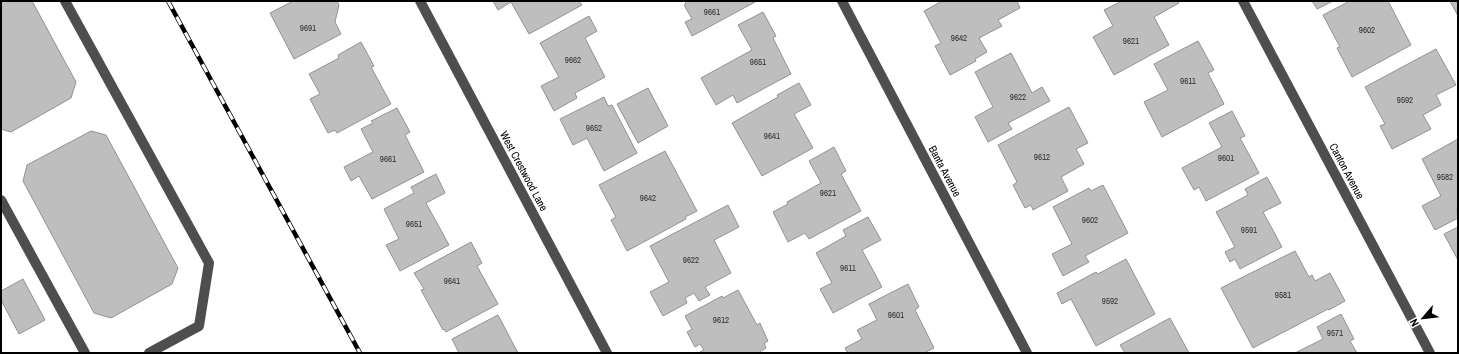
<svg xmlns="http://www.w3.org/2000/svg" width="1459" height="354" font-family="'Archivo Narrow',sans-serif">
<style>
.building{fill:#bebebe;stroke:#929292}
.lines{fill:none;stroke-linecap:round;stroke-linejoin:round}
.minor{stroke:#4e4e4e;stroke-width:10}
.rail-casing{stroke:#000;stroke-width:4.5}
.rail{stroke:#fff;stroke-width:3;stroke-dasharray:9;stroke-linecap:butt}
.labels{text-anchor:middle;stroke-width:3;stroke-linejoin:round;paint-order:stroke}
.number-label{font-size:9px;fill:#303030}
.street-label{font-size:11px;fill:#000;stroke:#fff}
</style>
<rect width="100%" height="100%" fill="#fff"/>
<g class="building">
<polygon points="1,1 32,1 76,82 71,98 11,132 1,129"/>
<polygon points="293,1 337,1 339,5 335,22 341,34 294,59 270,13"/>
<polygon points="493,1 579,1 582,5 529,34 511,2 498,10"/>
<polygon points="685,1 757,1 692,36 685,22 692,19 684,5 686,4"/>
<polygon points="942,1 1017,1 1020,8 998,20 1002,26 979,38 987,52 975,59 976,61 950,75 935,46 941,43 924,11"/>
<polygon points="1122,1 1178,1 1179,3 1154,17 1169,45 1114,75 1093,37 1113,26 1104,10"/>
<polygon points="1312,1 1333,1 1317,9"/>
<polygon points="1350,1 1388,1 1411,45 1352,77 1337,48 1340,47 1323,15"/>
<polygon points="1450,1 1458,1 1458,16"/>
<polygon points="763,12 776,36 773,38 791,74 737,103 733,95 716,105 701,78 752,50 738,25"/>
<polygon points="589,16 597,31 585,38 605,77 575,93 577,98 554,111 541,86 559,77 540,43"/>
<polygon points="1198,41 1214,70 1208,73 1224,104 1162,137 1144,102 1168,90 1154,64"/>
<polygon points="361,42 374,66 371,67 391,104 337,133 335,130 328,133 310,99 320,94 309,74 339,58 338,55"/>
<polygon points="1436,49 1456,85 1436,95 1441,105 1423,115 1431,129 1392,149 1380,126 1385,124 1365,87"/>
<polygon points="1011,53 1032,93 1042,87 1050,101 1008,123 1012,129 988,142 975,117 993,107 975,72"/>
<polygon points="799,83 811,105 794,114 813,148 762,176 732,123 778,97 777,95"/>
<polygon points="648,88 668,126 638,143 617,104"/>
<polygon points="604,97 608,106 612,105 637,153 604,171 587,138 573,145 560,119"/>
<polygon points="1069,107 1088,143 1076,149 1084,164 1061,177 1068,191 1033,210 1031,205 1025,208 1013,185 1017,182 998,145"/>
<polygon points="397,108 410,132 405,135 424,172 372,199 359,176 351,181 344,167 373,152 361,129 373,123 371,121"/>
<polygon points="1232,111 1245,136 1240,138 1259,173 1206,201 1199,187 1194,190 1182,168 1222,147 1209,123"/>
<polygon points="91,131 106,135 178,268 172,284 111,318 94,313 23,181 27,165"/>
<polygon points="1458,139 1458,208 1457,209 1458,218 1435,230 1422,206 1441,196 1422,159"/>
<polygon points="834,147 846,171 841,174 861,211 809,239 805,233 788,242 773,212 788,204 787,202 821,183 809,161"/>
<polygon points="665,151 697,211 685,217 686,219 627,251 611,220 616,217 599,185"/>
<polygon points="436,174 445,193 426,203 449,245 400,271 386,245 399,239 384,209 414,193 411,187"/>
<polygon points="1267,177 1281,203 1263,212 1282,247 1240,269 1235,259 1230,262 1225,252 1235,247 1216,212 1248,195 1245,189"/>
<polygon points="1103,185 1128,233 1085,256 1089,262 1063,276 1052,254 1072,244 1053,207 1089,188 1091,191"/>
<polygon points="728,205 739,227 714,240 731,273 705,287 710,295 699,301 694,293 685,298 687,303 663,316 650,292 669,282 650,246"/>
<polygon points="868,217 881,240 862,250 882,287 833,313 820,289 832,283 816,253 846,236 843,230"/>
<polygon points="1458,227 1458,260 1444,234"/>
<polygon points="471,242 482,263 477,266 498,304 446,332 444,329 443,330 421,290 424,289 414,273"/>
<polygon points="1295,251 1309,277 1312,275 1315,281 1330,273 1345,301 1329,310 1328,309 1253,348 1221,288"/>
<polygon points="1126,259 1155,314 1096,346 1071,299 1062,304 1057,293 1096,272 1098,274"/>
<polygon points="23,279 45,320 19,334 1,300 1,291"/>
<polygon points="908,284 919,307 915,310 934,348 924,353 848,353 845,348 862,339 857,330 877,320 869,304"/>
<polygon points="738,290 757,325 760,323 762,328 768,341 764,343 766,348 758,353 698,353 704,350 700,344 695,347 687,332 692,329 685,316 722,296 723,298"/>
<polygon points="1341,314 1354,339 1350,341 1357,353 1295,353 1323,339 1317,327"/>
<polygon points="498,315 518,353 459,353 452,339"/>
<polygon points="1170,318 1189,353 1125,353 1120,345"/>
</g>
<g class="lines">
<g class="minor">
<polyline points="65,1 209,263 199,326 149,353"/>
<polyline points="420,1 607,353"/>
<polyline points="842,1 1027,353"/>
<polyline points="1243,1 1430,353"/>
<polyline points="1,200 85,353"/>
</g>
<g class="rail-casing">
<polyline id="rail" points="168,1 360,353"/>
</g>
<use href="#rail" class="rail"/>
</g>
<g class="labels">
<g class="number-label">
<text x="712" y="15">9661</text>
<text x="308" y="31">9691</text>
<text x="1367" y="33">9602</text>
<text x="959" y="41">9642</text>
<text x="1131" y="44">9621</text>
<text x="573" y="63">9662</text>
<text x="758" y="65">9651</text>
<text x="1188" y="84">9611</text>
<text x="1018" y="100">9622</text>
<text x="1405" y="103">9592</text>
<text x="594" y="131">9652</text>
<text x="772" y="139">9641</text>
<text x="1042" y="160">9612</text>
<text x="1226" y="161">9601</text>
<text x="388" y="162">9661</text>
<text x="1445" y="180">9582</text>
<text x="828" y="196">9621</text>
<text x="648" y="201">9642</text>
<text x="1090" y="223">9602</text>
<text x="414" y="227">9651</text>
<text x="1249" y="233">9591</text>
<text x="691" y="263">9622</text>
<text x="848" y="271">9611</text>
<text x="452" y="284">9641</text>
<text x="1283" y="298">9581</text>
<text x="1110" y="304">9592</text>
<text x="896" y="318">9601</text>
<text x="721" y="323">9612</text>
<text x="1335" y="336">9571</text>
</g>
<g class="street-label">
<text transform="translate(524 171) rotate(62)" y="4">West Crestwood Lane</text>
<text transform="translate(945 171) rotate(62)" y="4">Banta Avenue</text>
<text transform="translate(1347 171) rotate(62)" y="4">Canton Avenue</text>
</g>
</g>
<rect width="1459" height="354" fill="none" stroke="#000000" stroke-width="4"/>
<g transform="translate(1423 318) rotate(242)" stroke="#ffffff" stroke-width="3" paint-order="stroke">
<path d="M0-3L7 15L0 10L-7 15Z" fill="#000000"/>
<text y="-6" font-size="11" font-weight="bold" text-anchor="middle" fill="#000000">N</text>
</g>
</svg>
